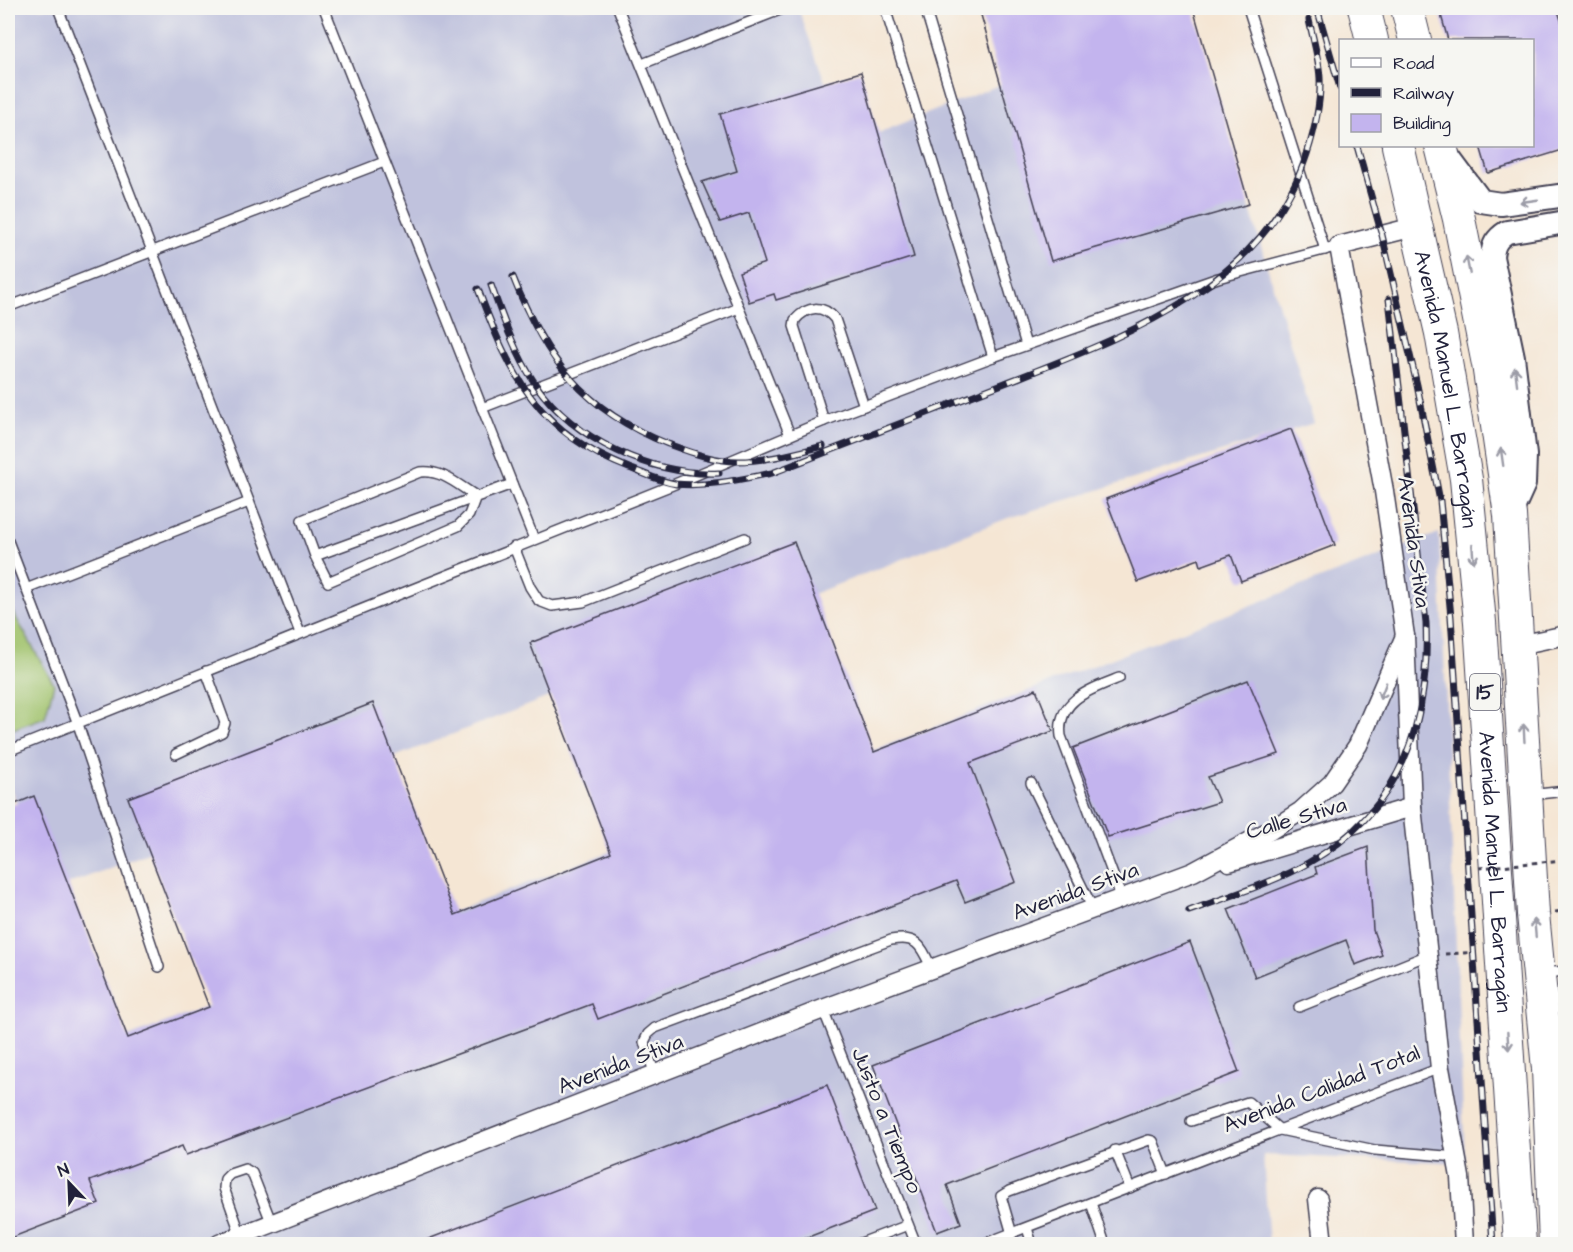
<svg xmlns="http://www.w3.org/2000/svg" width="1573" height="1252" font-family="'Architects Daughter',sans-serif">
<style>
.industrial{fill:#c0c2dd}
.green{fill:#a0c26c;stroke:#617254;stroke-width:1.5}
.building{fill:#c3b4ee}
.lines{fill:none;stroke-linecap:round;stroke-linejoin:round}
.service-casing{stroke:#423f52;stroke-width:12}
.minor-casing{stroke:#423f52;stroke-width:21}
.tertiary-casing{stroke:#423f52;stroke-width:26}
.trunk-casing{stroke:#423f52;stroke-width:34}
.path{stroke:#423f52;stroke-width:3;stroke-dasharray:4.5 4.5;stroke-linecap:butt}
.service{stroke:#fff;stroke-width:9}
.minor{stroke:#fff;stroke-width:18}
.tertiary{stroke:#fff;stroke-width:22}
.trunk{stroke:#fff;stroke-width:32}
.rail-casing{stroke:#22223b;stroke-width:7}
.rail{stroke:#f6f6f2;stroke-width:4.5;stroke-dasharray:14;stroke-linecap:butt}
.path-bridge{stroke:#423f52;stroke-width:3;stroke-dasharray:4.5 4.5;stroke-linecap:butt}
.oneway{stroke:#9c9ca7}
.labels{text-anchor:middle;stroke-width:5;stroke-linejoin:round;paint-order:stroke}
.shield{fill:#f6f6f2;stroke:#626272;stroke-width:1.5}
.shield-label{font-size:21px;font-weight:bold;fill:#22223b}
.street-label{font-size:22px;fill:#22223b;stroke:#f6f6f2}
</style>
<rect width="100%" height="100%" fill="#f6f6f2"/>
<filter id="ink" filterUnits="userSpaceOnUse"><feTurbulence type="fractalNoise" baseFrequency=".0167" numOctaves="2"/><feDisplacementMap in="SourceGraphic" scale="12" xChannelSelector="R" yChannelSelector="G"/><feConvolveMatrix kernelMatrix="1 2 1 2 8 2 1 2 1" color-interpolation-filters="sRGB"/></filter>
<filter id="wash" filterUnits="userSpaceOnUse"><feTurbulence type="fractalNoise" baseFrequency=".008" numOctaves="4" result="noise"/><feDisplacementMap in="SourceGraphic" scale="24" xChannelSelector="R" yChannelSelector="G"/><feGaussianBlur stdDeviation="1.35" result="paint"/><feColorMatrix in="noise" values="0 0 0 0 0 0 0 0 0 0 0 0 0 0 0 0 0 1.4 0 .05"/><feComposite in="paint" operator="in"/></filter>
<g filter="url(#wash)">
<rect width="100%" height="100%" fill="#f5e6d4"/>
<g class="industrial">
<polygon points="8,8 798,8 848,145 1190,9 1314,423 1008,518 53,890 8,782"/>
<polygon points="1439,533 1465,1163 1263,1155 1269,1244 8,1244 8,1083"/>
</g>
<polygon class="green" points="8,604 54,684 45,717 8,731"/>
<g id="blocks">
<g class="building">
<polygon points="979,8 1193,8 1249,204 1051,261"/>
<polygon points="1439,8 1557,8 1566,35 1566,149 1488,173 1480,146 1533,146 1533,40 1448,40"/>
<polygon points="861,72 914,257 776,300 774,294 749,302 739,272 765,263 749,213 720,222 702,182 737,171 720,114"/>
<polygon points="1291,429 1335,545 1241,581 1231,555 1201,566 1199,559 1138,582 1106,499"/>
<polygon points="794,542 874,752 1036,689 1053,731 970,763 1016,882 965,902 956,881 598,1019 592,1004 186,1155 182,1146 90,1181 99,1204 8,1239 8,807 34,796 128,1038 209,1007 128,798 373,703 455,915 611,853 530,643"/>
<polygon points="1248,680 1279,754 1208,777 1219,802 1108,837 1073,748"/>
<polygon points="1368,847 1373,930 1382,955 1355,965 1346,940 1255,977 1228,909 1317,874 1315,867"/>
<polygon points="1190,942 1239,1072 947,1185 961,1223 937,1232 873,1065"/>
<polygon points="827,1085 875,1211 788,1245 413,1245"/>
</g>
</g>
</g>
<g filter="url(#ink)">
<use href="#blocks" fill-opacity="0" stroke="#423f52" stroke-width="1.5"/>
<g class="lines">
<g class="service-casing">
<g id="service">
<polyline points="58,8 300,633"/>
<polyline points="324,8 534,539"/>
<polyline points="618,8 790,435"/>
<polyline points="885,8 993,357"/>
<polyline points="925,8 1026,345"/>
<polyline points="1248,8 1325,250"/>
<polyline points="642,64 785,8"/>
<polyline points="8,307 384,162"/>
<polyline points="482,408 739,308"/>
<path d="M824 421 794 326 795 320C808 305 823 305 835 319L864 406"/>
<polyline points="8,541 78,724 159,967"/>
<polyline points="514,547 530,587 539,601 552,606 583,602 745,538"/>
<path d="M315 556 302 520 420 472C441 469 458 485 476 496L469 515 458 526 328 582 315 556 512 484"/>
<polyline points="26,589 249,502"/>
<path d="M1119 678C1091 689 1056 700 1061 736L1122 899"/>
<polyline points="8,751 675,484 824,421 993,357 1218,278 1339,246"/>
<polyline points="176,754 222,732 225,723 206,671"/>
<polyline points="1031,783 1093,909"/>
<polyline points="1529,795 1566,791"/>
<polyline points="1544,973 1566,971"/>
<polyline points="1299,1007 1428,955"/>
<polyline points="823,1009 916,1244"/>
<path d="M655 1075 644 1042 648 1034 655 1028 891 940C919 935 921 947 932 969"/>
<polyline points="1191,1121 1248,1102 1280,1130 1375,1150 1457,1157"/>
<polyline points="1115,1150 1130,1188"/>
<polyline points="1091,1203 1105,1244"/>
<polyline points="1027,1228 1032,1244"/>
<polyline points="1012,1234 1001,1196 1009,1191 1149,1140 1153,1141 1166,1174"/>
<polyline points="244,1244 224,1188 225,1179 230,1174 245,1169 252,1173 272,1224"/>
<polyline points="858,1244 908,1225"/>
<polyline points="983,1244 1440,1068"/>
</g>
</g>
<g class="minor-casing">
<g id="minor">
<polyline points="1418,226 1339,246 1384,491 1405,636 1412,807 1440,1068 1460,1177 1464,1244"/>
<polyline points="1519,645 1566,635"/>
<polyline points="1229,862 1412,807"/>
<polyline points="1318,1199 1323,1244"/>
<polyline points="219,1244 823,1009 1193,872 1271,830 1301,811 1332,783 1358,745 1405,636"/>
</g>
</g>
<g class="tertiary-casing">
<g id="tertiary">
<polyline points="1449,158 1481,201 1501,204 1566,195"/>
<path d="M1510 515 1524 484 1525 455 1513 357 1492 257C1493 245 1496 239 1507 232L1566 222"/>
</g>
</g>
<g class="trunk-casing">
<g id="trunk">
<polyline points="1364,8 1372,40"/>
<polyline points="1407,8 1415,40"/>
<path id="s1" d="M1398 146 1441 333 1466 479 1480 622 1520 1244"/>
<polyline points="1441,146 1459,219 1488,364 1510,515 1533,914 1548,1069 1555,1244"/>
</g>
</g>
<g class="path">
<polyline points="1563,860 1566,902"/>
<polyline points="1555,912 1566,911"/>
<polyline points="1445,954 1480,952"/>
</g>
<use href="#service" class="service"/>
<use href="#minor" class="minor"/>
<use href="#tertiary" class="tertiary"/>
<use href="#trunk" class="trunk"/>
<g class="rail-casing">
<g id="rail">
<polyline points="1317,8 1340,88"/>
<polyline points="1357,146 1382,235 1417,385 1440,501 1451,617 1493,1244"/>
<path d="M513 277C545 359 583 410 668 444 690 452 713 461 738 461 767 461 795 453 823 446"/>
<path d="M491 285C503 319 516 355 536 385 574 440 653 476 719 473"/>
<path d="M478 289C510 375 538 433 629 468 643 473 661 482 676 484 708 487 742 479 772 473 850 443 927 413 1005 383 1125 336 1263 288 1307 154 1315 129 1321 104 1320 78 1319 59 1313 39 1309 20"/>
<path d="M1189 911C1229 896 1271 884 1308 863 1400 812 1430 723 1426 623L1389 299"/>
</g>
</g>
<use href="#rail" class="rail"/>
<polyline class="path-bridge" points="1479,868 1563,860"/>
</g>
<defs><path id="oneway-shaft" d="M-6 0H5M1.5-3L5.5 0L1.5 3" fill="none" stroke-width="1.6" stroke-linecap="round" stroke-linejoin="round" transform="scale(1.5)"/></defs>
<g class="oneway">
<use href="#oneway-shaft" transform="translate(1529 201) rotate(172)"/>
<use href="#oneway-shaft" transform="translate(1468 265) rotate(-101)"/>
<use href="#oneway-shaft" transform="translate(1516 376) rotate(-97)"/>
<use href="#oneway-shaft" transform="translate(1502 457) rotate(-98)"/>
<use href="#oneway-shaft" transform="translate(1473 554) rotate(85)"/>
<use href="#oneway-shaft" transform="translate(1383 691) rotate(111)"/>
<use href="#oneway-shaft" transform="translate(1524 733) rotate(-93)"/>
<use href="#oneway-shaft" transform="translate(1535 928) rotate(-95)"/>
<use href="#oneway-shaft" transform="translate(1508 1041) rotate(86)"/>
</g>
</g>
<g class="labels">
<rect class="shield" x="1470" y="674" width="30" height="36" rx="4.5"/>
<g class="shield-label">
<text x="1485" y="699">15</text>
</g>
<g class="street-label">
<text dy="8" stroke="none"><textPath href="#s1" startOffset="248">Avenida Manuel L. Barragán</textPath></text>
<text transform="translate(1415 542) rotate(82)" y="8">Avenida Stiva</text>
<text transform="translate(1296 817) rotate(-16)" y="8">Calle Stiva</text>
<text dy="8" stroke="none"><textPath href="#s1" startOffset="734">Avenida Manuel L. Barragán</textPath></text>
<text transform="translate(1075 890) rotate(-20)" y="8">Avenida Stiva</text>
<text transform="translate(620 1063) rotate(-21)" y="8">Avenida Stiva</text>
<text transform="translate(1321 1088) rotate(-21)" y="8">Avenida Calidad Total</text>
<text transform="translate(888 1120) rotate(68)" y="8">Justo a Tiempo</text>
</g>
</g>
<rect width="1573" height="1252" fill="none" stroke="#f6f6f2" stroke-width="30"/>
<rect x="1339" y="39" width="195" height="108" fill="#f6f6f2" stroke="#a1a1a9" stroke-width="1.5"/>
<rect x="1351" y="58" width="30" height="9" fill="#ffffff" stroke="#a1a1a9" stroke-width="1.5"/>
<text x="1393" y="69" font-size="18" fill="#22223b">Road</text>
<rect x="1351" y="88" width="30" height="9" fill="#22223b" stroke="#a1a1a9" stroke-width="1.5"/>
<text x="1393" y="99" font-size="18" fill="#22223b">Railway</text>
<rect x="1351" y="114" width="30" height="18" fill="#c3b4ee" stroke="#a1a1a9" stroke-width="1.5"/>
<text x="1393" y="129" font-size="18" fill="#22223b">Building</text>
<g transform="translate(69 1183) rotate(337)" stroke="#f6f6f2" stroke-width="4.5" paint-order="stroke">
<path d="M0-4.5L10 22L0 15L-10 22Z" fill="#22223b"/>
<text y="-9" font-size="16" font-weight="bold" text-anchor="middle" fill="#22223b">N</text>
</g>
</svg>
